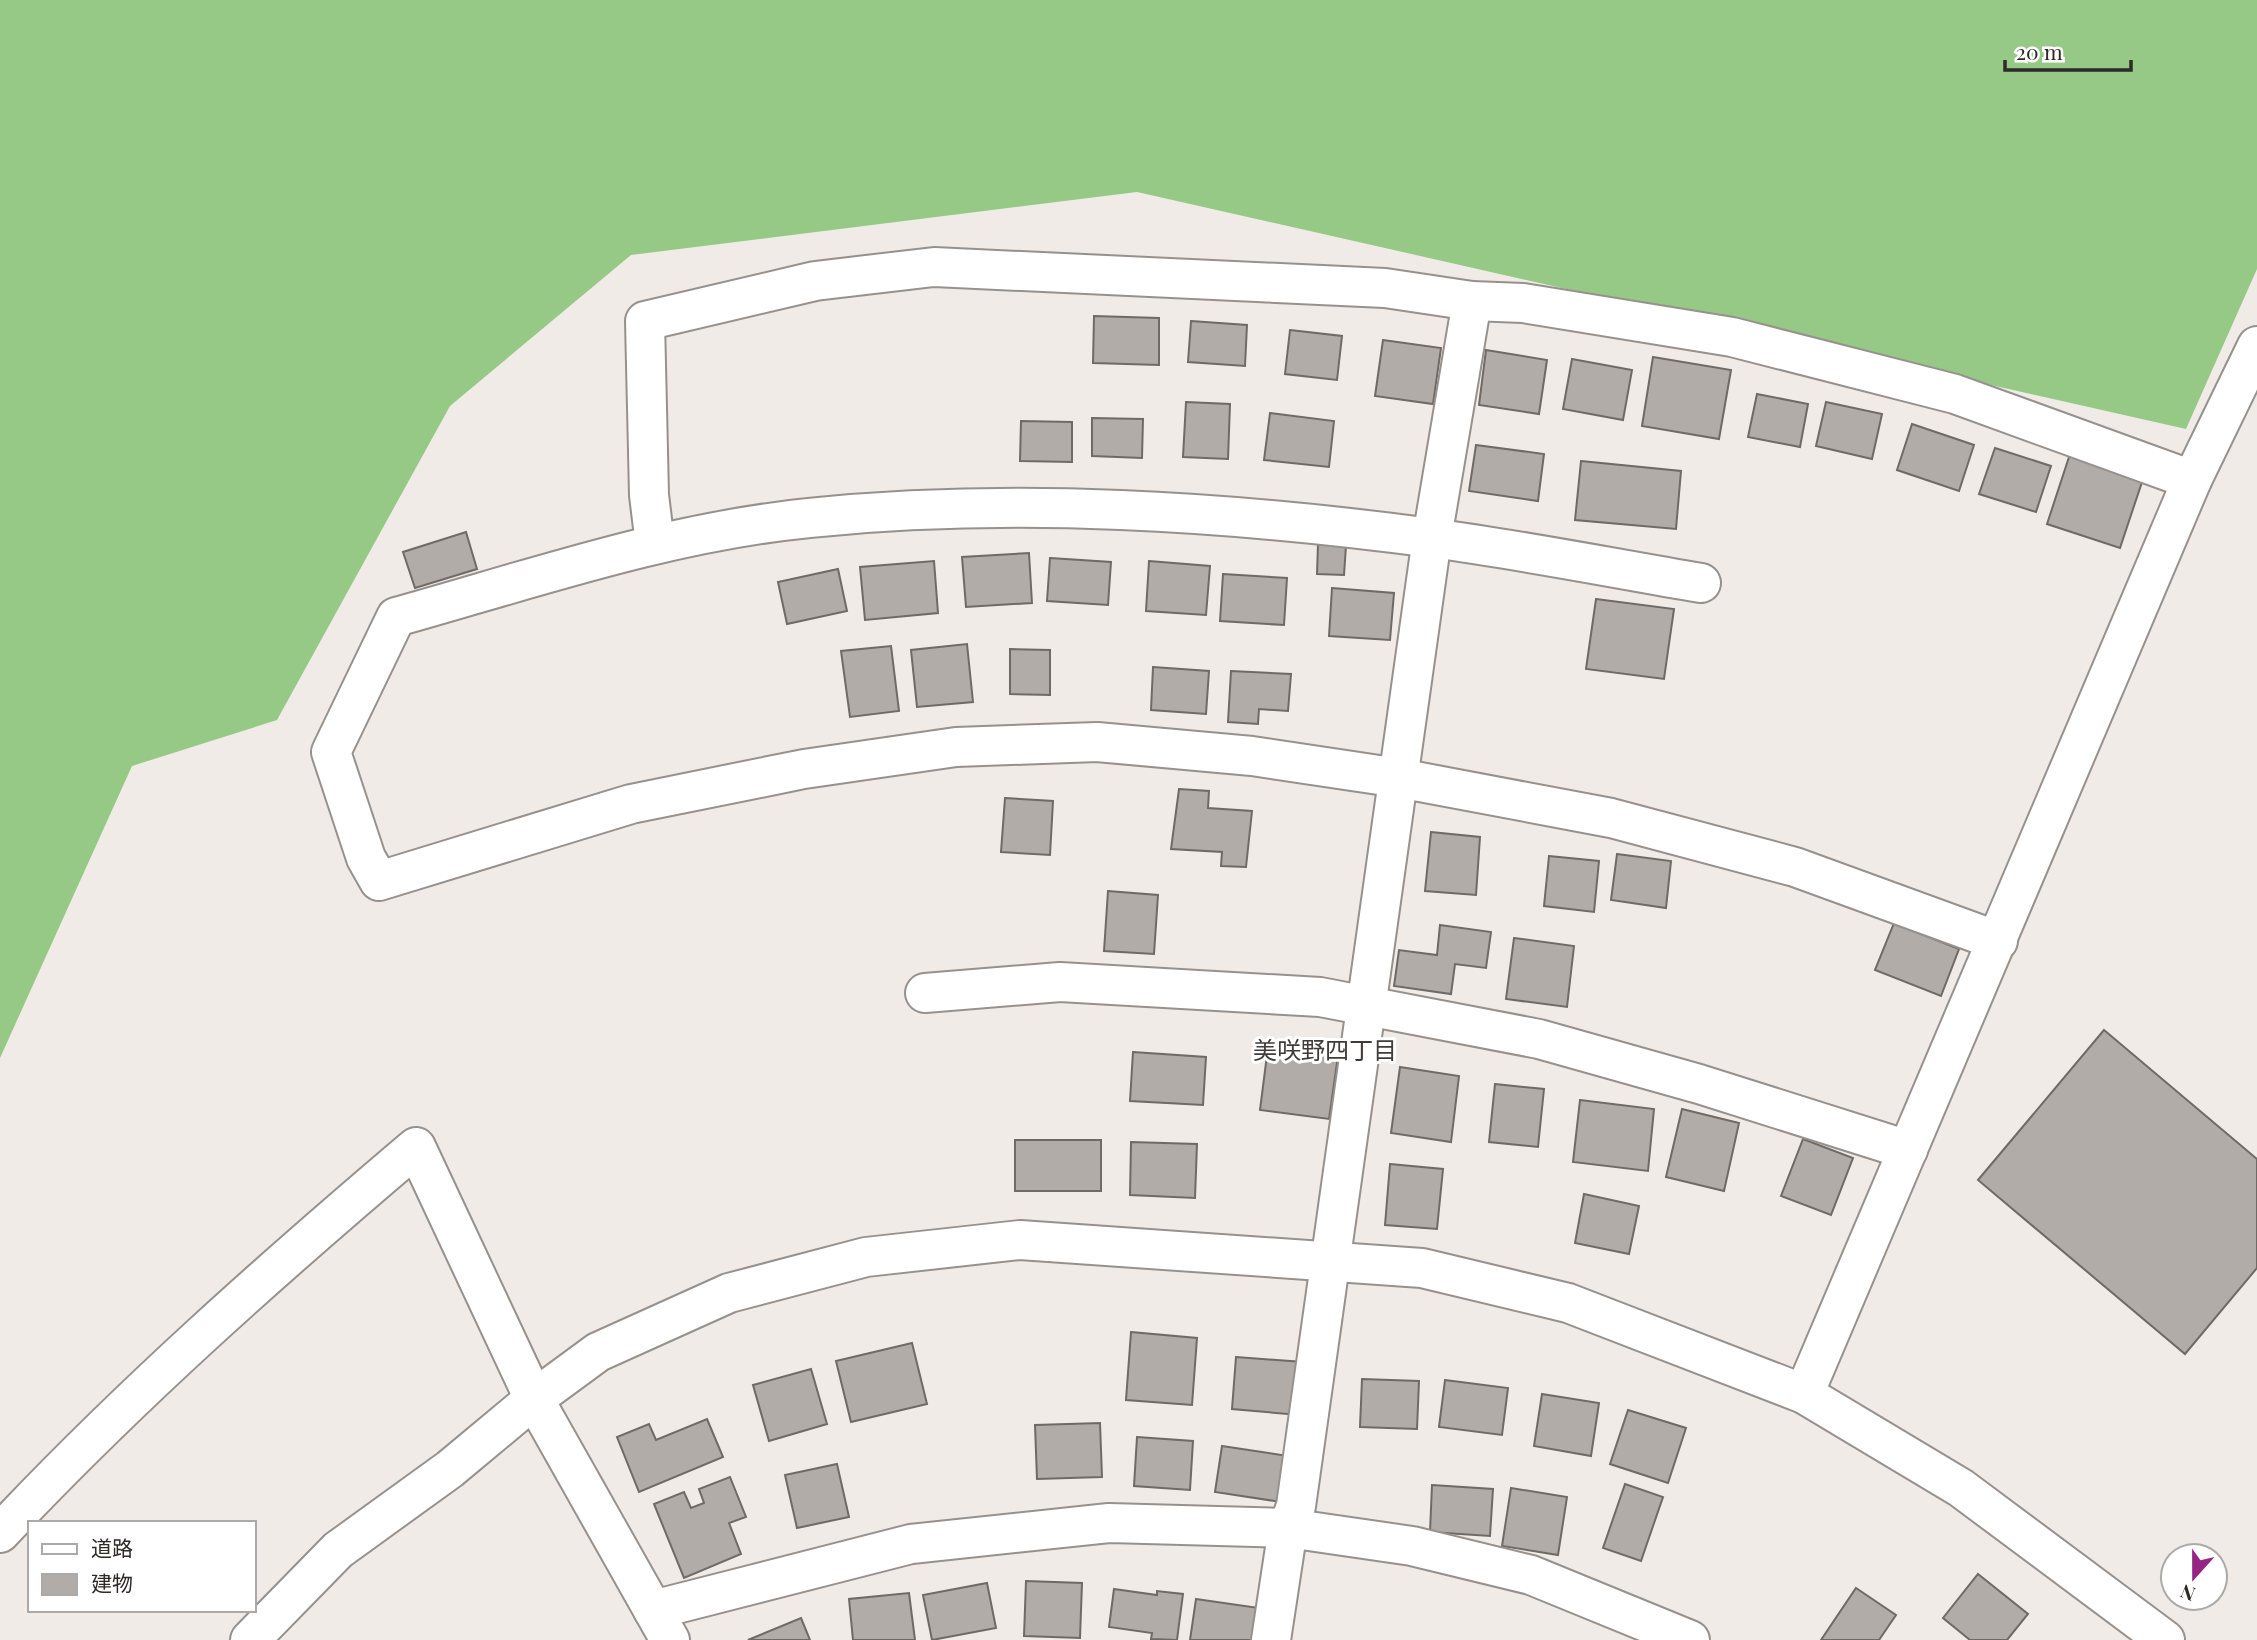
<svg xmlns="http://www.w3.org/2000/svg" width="2257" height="1640" font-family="'Playfair Display','Noto Sans JP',serif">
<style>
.forest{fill:#96c986}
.building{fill:#b2aca9;stroke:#6f6a66;stroke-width:2}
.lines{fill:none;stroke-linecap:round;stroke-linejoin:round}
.minor-casing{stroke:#97918e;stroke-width:42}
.minor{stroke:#fff;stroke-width:38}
.labels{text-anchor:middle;stroke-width:6;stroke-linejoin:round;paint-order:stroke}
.neighbourhood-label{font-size:24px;fill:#403b38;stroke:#fff}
</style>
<rect width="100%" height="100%" fill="#f1ebe7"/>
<polygon class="forest" points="0,0 2257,0 2257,269 2186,429 1137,192 631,255 450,406 277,720 132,766 0,1058"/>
<g class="building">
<polygon points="1094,316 1159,318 1159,365 1093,363"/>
<polygon points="1191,321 1247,325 1245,366 1188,362"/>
<polygon points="1290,330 1342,336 1337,380 1285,374"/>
<polygon points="1383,340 1441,348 1433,404 1375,396"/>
<polygon points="1486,350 1547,360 1539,414 1479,405"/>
<polygon points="1653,357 1731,370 1719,439 1642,426"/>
<polygon points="1572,359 1632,370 1623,420 1563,409"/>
<polygon points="1757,394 1808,404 1800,447 1748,437"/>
<polygon points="1186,402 1230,404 1228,459 1183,457"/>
<polygon points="1826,402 1882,414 1872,459 1816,446"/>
<polygon points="1270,413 1334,421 1329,467 1264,460"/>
<polygon points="1092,418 1143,419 1142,458 1092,456"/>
<polygon points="1021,421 1072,422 1072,462 1020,461"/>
<polygon points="1912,424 1974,445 1959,491 1897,470"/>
<polygon points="1476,445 1544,454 1538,501 1469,491"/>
<polygon points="1995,448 2051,466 2036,512 1979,494"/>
<polygon points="2070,454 2143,479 2120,548 2047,524"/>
<polygon points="1581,461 1681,471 1676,529 1575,520"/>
<polygon points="466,532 477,569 415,588 403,552"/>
<polygon points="1318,544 1346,546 1344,575 1317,574"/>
<polygon points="1029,553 1032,603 966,607 962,557"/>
<polygon points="1050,558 1111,562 1108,605 1047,601"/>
<polygon points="934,561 938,613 865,620 860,567"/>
<polygon points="1149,561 1210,566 1206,615 1146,611"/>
<polygon points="838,569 847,611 787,624 778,582"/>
<polygon points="1223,574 1287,578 1284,625 1220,621"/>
<polygon points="1332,588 1394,593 1390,640 1329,636"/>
<polygon points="1596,599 1674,609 1664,679 1586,669"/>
<polygon points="967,644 973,702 917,707 911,650"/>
<polygon points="891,646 899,711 850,717 841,651"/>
<polygon points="1010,649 1050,650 1050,695 1010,694"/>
<polygon points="1153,667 1209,671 1206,714 1151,710"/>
<polygon points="1231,671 1291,674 1288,711 1259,709 1258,724 1228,722"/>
<polygon points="1179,789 1209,791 1208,808 1252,811 1246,867 1221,866 1222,852 1171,849"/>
<polygon points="1005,798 1053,801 1050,855 1001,852"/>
<polygon points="1431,832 1480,837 1476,895 1425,891"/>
<polygon points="1617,854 1671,861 1666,908 1611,900"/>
<polygon points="1549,856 1599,861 1594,912 1544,906"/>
<polygon points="1108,891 1158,895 1154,954 1104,951"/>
<polygon points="1894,923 1959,949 1941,996 1875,970"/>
<polygon points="1440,925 1491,932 1486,968 1455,964 1451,994 1394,986 1399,950 1437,955"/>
<polygon points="1514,938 1574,946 1567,1007 1506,999"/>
<polygon points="2104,1030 2257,1159 2257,1268 2185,1354 1978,1180"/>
<polygon points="1268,1047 1338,1056 1329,1119 1260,1110"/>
<polygon points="1133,1052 1206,1057 1203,1105 1130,1101"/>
<polygon points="1400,1067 1459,1076 1451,1142 1391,1133"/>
<polygon points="1495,1084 1544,1089 1538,1147 1489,1142"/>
<polygon points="1580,1100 1654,1109 1648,1171 1573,1162"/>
<polygon points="1682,1109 1739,1123 1724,1191 1666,1177"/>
<polygon points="1803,1139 1853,1158 1831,1215 1781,1196"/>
<rect x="1015" y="1140" width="86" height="51"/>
<polygon points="1131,1142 1197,1144 1195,1198 1130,1195"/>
<polygon points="1390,1164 1443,1169 1437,1229 1385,1225"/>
<polygon points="1584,1194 1639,1206 1629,1254 1575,1243"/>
<polygon points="1131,1332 1197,1338 1192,1405 1126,1400"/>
<polygon points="912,1343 927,1404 851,1422 836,1361"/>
<polygon points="1236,1357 1303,1362 1299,1415 1232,1409"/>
<polygon points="811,1369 827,1424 769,1441 753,1385"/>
<polygon points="1362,1379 1419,1381 1417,1429 1360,1427"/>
<polygon points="1445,1380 1508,1388 1502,1435 1439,1427"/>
<polygon points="1542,1394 1599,1403 1591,1456 1534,1446"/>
<polygon points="1628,1410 1686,1428 1668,1483 1610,1464"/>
<polygon points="707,1419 723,1457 639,1492 617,1437 649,1424 656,1440"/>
<polygon points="1100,1423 1102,1477 1037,1479 1035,1425"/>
<polygon points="1137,1437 1193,1441 1190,1490 1134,1486"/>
<polygon points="1222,1446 1288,1456 1281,1502 1215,1492"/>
<polygon points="837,1464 849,1517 797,1528 785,1475"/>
<polygon points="730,1477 746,1517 729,1523 741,1554 684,1578 654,1504 684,1492 691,1508 704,1503 699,1489"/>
<polygon points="1625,1484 1663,1497 1641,1561 1603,1548"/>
<polygon points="1432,1485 1493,1489 1490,1536 1430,1532"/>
<polygon points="1511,1488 1567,1497 1558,1555 1502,1546"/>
<polygon points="1978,1574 2028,1614 2007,1640 1970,1640 1943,1618"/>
<polygon points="1026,1581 1082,1583 1080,1638 1024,1636"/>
<polygon points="987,1583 996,1628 932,1640 923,1595"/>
<polygon points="1856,1588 1896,1615 1879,1640 1821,1640"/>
<polygon points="1114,1589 1157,1595 1157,1591 1183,1594 1177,1640 1151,1639 1152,1633 1109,1627"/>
<polygon points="909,1593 915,1640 853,1640 849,1599"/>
<polygon points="1196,1599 1266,1609 1262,1640 1190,1640"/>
<polygon points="801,1618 810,1640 748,1640"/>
</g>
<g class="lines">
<g class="minor-casing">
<g id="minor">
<polyline points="655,544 649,495 645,321 815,281 934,267 1385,288 1472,301 1523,303 1732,337 1955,394 2192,480"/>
<path d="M1701 583C1612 568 1522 550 1432 538 1227 511 1015 497 809 518 668 532 532 579 396 617L331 752 366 858 379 881 631 804 804 769 956 747 1097 742 1252 756 1399 778 1611 818 1795 867 1998 941"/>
<polyline points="925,993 1060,982 1320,997 1539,1039 1699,1084 1908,1150"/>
<polyline points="1804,1394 2192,480 2257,346"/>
<path d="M0 1533C130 1395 271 1270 416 1147L534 1399 670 1640"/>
<polyline points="653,1610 911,1544 1109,1523 1288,1528 1412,1546 1531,1575 1690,1640"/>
<polyline points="250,1640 338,1550 450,1469 534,1399 598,1352 729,1293 866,1257 1020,1240 1422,1268 1568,1303 1804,1394 1961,1488 2165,1640"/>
<polyline points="1271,1640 1288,1528 1296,1506 1432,538 1472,301"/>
</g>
</g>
<use href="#minor" class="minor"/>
</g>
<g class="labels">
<g class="neighbourhood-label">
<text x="1325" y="1059">美咲野四丁目</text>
</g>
</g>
<rect x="28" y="1521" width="228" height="91" fill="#ffffff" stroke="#abaaa9" stroke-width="2"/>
<rect x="42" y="1544" width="35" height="10" fill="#ffffff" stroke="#abaaa9" stroke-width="2"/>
<text x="91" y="1556" font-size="21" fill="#2d2a29">道路</text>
<rect x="42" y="1574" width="35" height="21" fill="#b2aca9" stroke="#abaaa9" stroke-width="2"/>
<text x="91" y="1591" font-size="21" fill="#2d2a29">建物</text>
<g transform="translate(2194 1577) rotate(201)"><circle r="33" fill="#ffffff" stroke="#abaaa9" stroke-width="2"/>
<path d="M0-5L12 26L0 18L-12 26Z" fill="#962482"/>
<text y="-10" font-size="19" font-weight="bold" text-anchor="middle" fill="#2d2a29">N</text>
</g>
<path d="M2005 60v10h126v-10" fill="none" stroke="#2d2a29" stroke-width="3.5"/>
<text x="2016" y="60" font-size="21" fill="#2d2a29" stroke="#ffffff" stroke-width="5" paint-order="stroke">20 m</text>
</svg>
